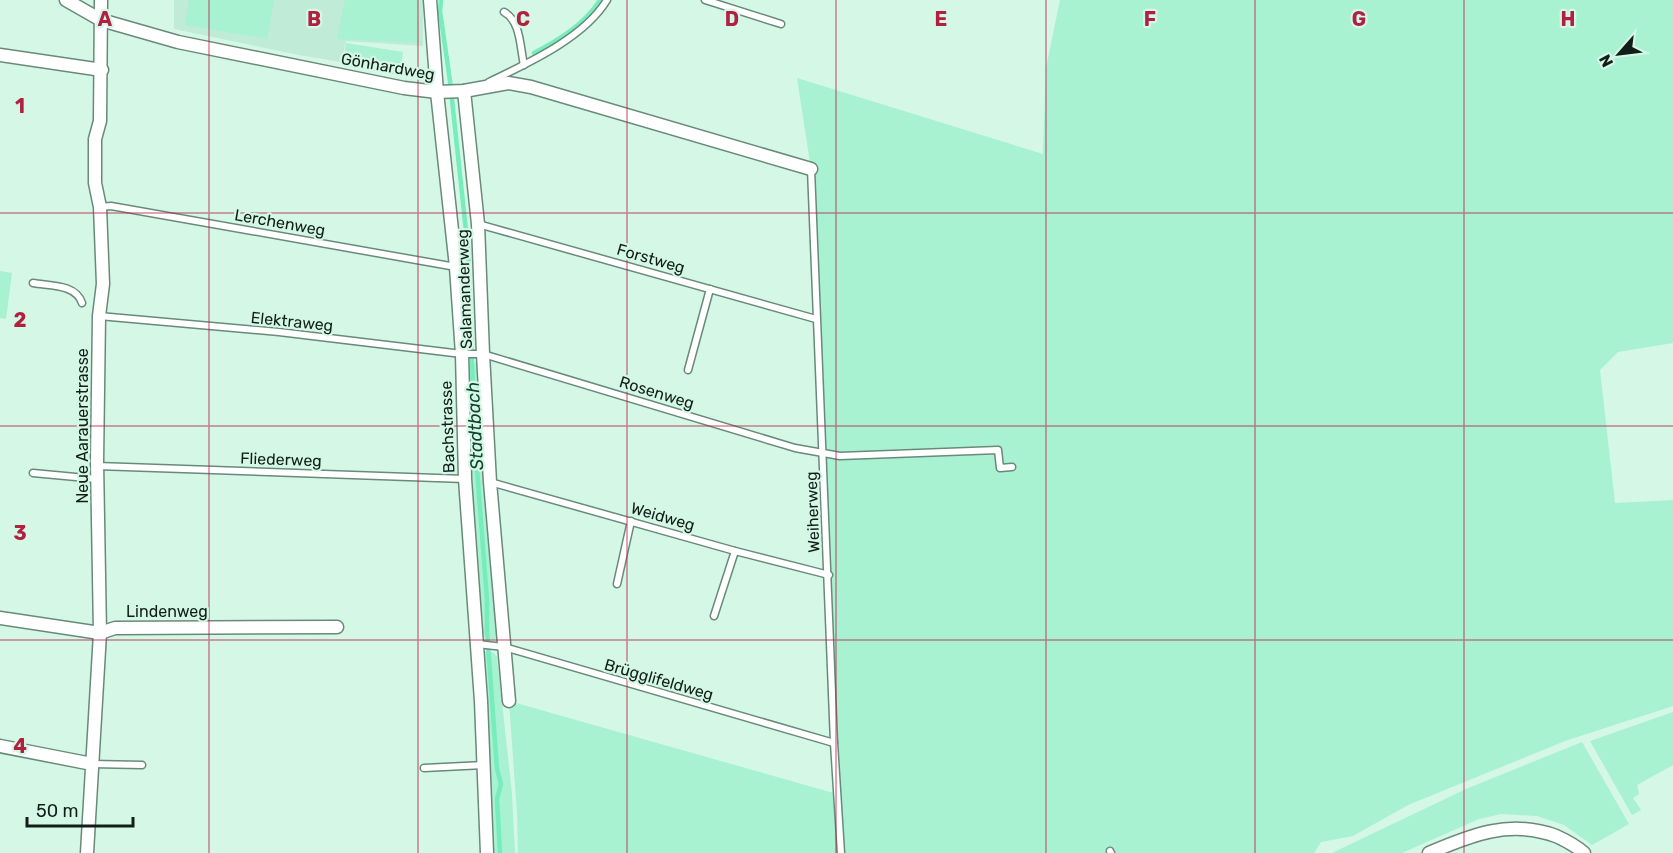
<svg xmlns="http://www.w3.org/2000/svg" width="1673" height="853" font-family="Rubik,sans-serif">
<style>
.built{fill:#bfebd7}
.green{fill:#a8f1d1}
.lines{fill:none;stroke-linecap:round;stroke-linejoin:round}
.stream{stroke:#77ecbd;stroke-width:4.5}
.lane-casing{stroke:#698a7b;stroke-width:9}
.street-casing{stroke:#698a7b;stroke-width:15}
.lane{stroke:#fff;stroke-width:6}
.street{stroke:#fff;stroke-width:12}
.grid{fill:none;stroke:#b22041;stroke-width:1.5;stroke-opacity:0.55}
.labels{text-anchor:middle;stroke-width:4.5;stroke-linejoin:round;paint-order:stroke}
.street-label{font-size:16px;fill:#111e19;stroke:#d4f7e6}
.water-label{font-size:18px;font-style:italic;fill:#0f4230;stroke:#d4f7e6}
.grid-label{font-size:20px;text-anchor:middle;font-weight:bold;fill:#b22041;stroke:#d4f7e6;stroke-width:4.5;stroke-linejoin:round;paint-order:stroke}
</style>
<rect width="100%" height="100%" fill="#d4f7e6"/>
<polygon class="built" points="174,0 423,0 423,46 346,41 341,62 299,55 174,29"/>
<g class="green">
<polygon points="189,0 274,0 267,39 185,25"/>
<polygon points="345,0 417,0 418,43 337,39"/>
<polygon points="1060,0 1673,0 1673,343 1618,352 1600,370 1615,503 1673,500 1673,706 1565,741 1408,805 1353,836 1321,842 1314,853 518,853 517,813 509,701 837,794 811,169 797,78 1043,154 1046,68"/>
<polygon points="346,43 403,52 399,75 343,65"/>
<polygon points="0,271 12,273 6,319 0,318"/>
<polygon points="478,363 498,637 493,640 481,636 466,364"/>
<polygon points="486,651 494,653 497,657 512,794 515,853 494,853 482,655"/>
<polygon points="1673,712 1673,765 1637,785 1639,794 1633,798 1641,810 1632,815 1590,741"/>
<polygon points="1582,742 1629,824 1592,845 1564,825 1537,816 1501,814 1479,819 1402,853 1332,853 1466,789"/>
</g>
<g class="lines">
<g class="stream">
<polyline points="441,0 440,11 450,81 468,250 475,442 487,600 487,630 497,769 501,784 497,799 500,853"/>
<path d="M534 53C559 40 585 24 600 0"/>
</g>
<g class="lane-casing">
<g id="lane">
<polyline points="705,0 781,24"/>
<path d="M504 12C521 21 520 48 524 65"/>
<path d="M489 82C528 63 584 38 607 0"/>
<polyline points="811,169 834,743 841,853"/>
<polyline points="100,207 111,206 456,267"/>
<polyline points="478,224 816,319"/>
<path d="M33 283C50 286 76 284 82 303"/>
<polyline points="99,316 279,332 462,354 483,354 795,448 840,456 998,450 1000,468 1012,467"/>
<polyline points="688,370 710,289"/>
<polyline points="97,466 465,479"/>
<polyline points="33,473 97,479"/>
<polyline points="490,482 735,551 829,575"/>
<polyline points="617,584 631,521"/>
<polyline points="714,616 735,551"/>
<polyline points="477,644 504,647 834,743"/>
<polyline points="92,764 142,765"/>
<polyline points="424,768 484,765"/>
<polyline points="1110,851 1111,853"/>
</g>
</g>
<g class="street-casing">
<g id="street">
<polyline points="66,0 101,20 178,42 404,88 437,92 464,91 508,83 531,87 811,169"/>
<polyline points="430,0 437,92 456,267 462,354 465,479 481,701 487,853"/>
<polyline points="0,55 102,70"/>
<polyline points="464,91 478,224 483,354 490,482 509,701"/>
<polyline points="0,618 100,633 115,628 337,627"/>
<polyline points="0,746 92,764"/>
<polyline points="87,853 100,633 97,462 99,316 103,284 100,207 95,183 95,139 100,121 101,0"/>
<path d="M1429 853C1471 835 1510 819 1556 836 1567 841 1575 845 1584 853"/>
</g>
</g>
<use href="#lane" class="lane"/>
<use href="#street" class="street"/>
</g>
<path class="grid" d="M209 0V853M418 0V853M627 0V853M836 0V853M1046 0V853M1255 0V853M1464 0V853M0 213H1673M0 426H1673M0 640H1673"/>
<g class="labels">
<g class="street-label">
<text transform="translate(388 66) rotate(10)" y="6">Gönhardweg</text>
<text transform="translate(280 222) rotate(10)" y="6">Lerchenweg</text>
<text transform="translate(651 258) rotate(16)" y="6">Forstweg</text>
<text transform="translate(464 289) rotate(-92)" y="6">Salamanderweg</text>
<text transform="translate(292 321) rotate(6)" y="6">Elektraweg</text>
<text transform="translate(657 392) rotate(17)" y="6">Rosenweg</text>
<text transform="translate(82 426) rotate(-90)" y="6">Neue Aarauerstrasse</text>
<text transform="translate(447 427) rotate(-92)" y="6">Bachstrasse</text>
<text transform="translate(281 459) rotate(2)" y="6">Fliederweg</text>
<text transform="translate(812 512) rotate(-92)" y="6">Weiherweg</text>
<text transform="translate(663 516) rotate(16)" y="6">Weidweg</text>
<text x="167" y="617">Lindenweg</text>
<text transform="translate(659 679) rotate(16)" y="6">Brügglifeldweg</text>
</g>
<g class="water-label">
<text transform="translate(475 426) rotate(-93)" y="6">Stadtbach</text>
</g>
</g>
<g class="grid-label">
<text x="105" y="26">A</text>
<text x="314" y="26">B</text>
<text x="523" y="26">C</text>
<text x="732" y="26">D</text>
<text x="941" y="26">E</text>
<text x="1150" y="26">F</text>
<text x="1359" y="26">G</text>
<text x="1568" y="26">H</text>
<text x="20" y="113">1</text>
<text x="20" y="327">2</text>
<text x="20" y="540">3</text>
<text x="20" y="753">4</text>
</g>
<g transform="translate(1619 54) rotate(242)" stroke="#d4f7e6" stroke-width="4.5" paint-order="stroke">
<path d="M0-4.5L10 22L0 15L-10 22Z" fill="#111e19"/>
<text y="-9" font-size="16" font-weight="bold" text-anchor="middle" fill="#111e19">N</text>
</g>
<path d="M27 817v9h106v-9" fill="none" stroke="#111e19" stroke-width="3"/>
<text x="36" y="817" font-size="18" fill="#111e19" stroke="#d4f7e6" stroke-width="4.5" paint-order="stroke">50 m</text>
</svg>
